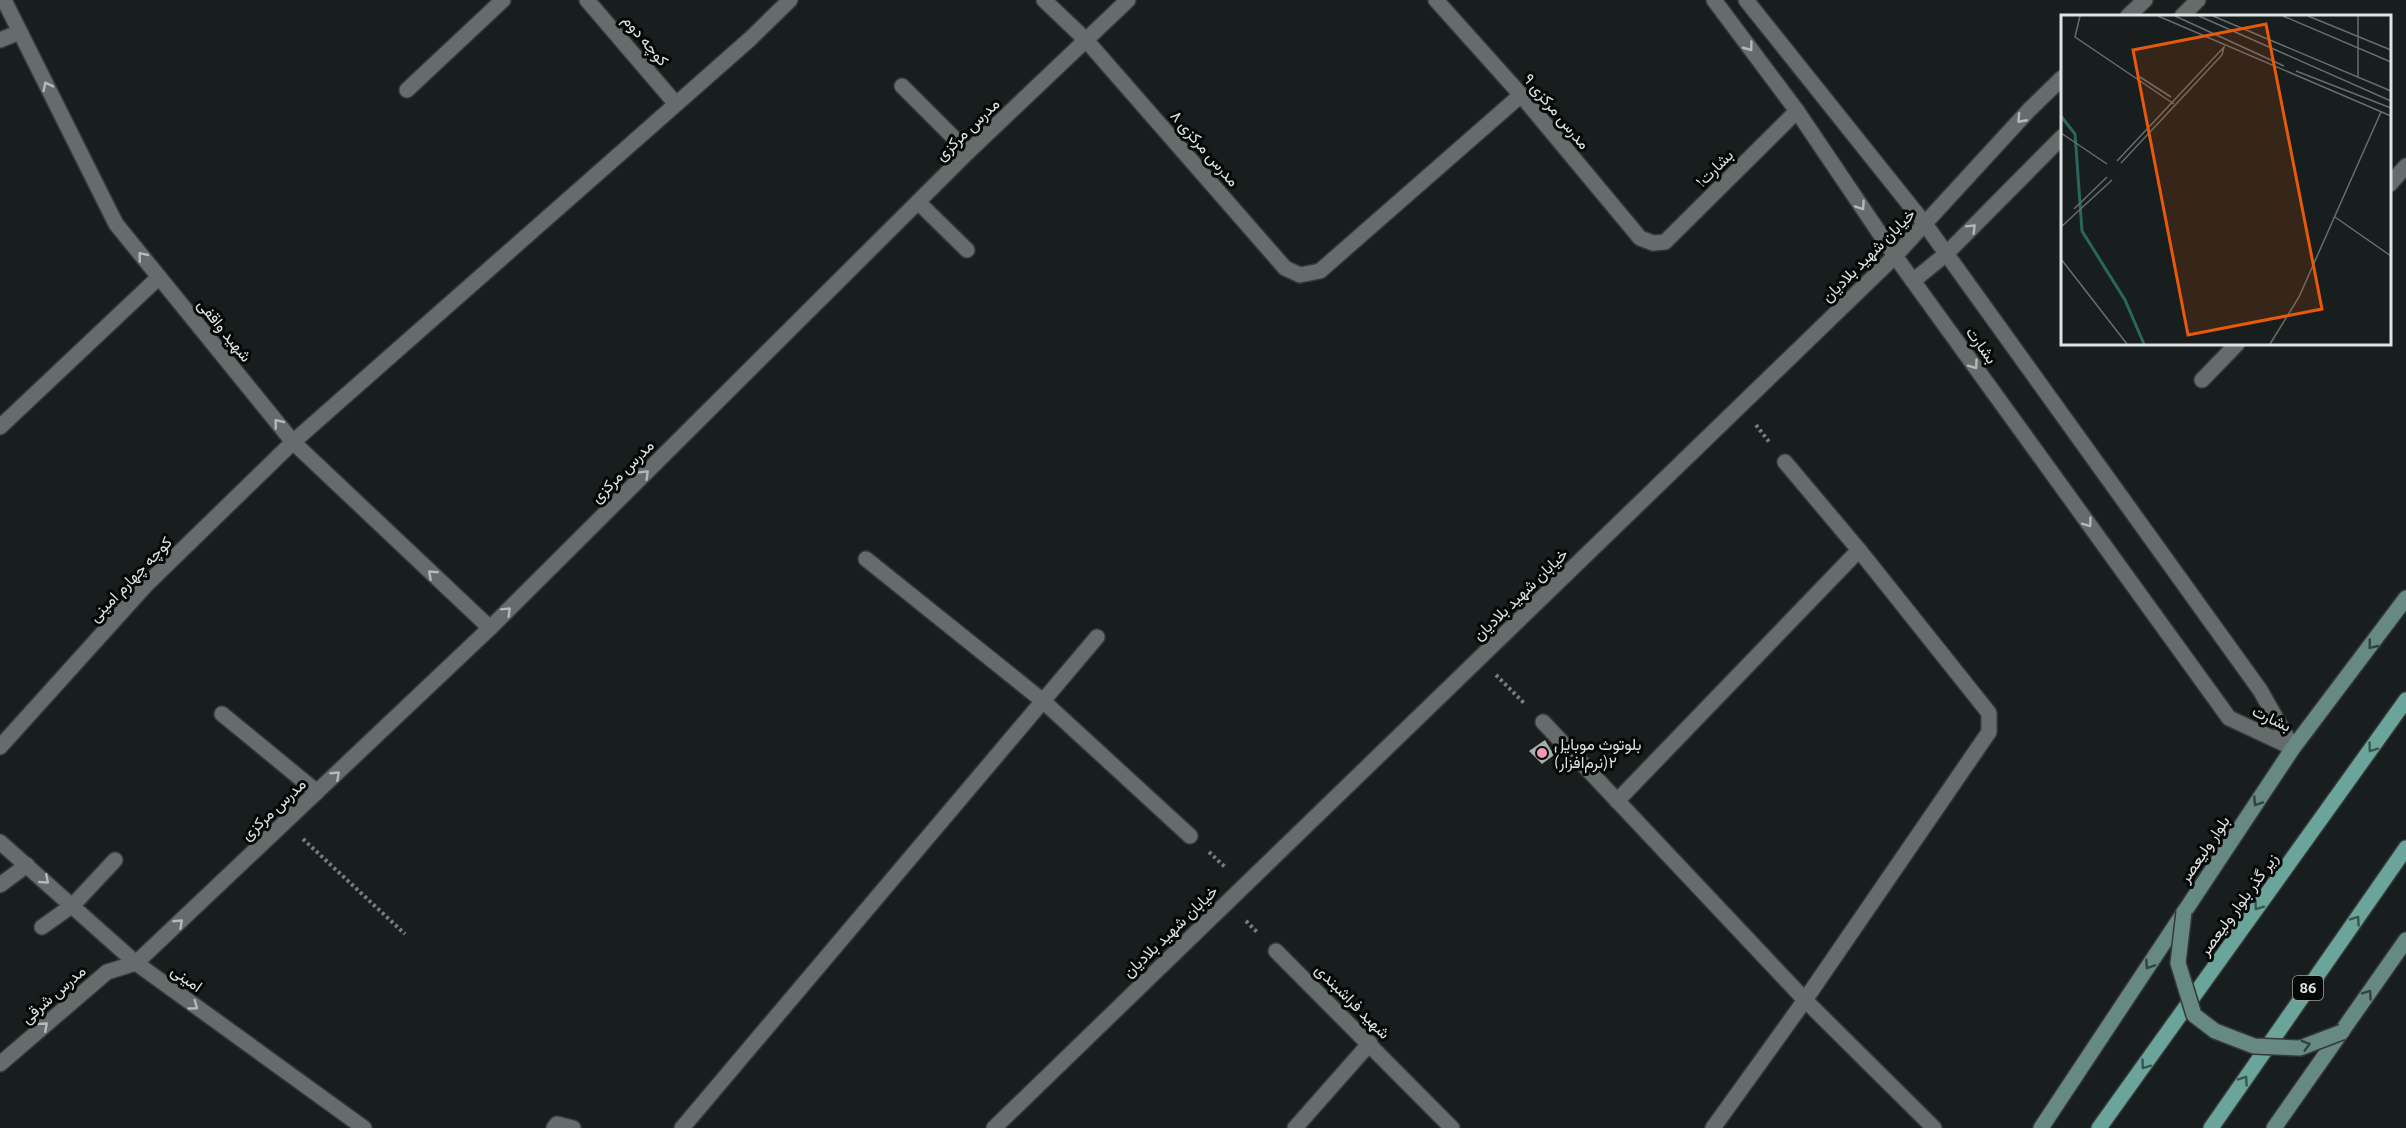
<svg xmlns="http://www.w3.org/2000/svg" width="2406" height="1128" font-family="Ubuntu,Vazirmatn,sans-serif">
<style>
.building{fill:#a4aeac}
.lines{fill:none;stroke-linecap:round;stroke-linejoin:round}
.service-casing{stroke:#343837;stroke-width:18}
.pedestrian-casing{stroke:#343837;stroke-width:18}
.minor-casing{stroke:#343837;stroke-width:18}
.tertiary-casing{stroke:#343837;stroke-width:18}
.secondary-casing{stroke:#343837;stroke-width:18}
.primary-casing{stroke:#343837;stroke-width:18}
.path{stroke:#767d7c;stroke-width:4;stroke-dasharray:3 3;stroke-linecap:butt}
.service{stroke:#656d6c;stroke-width:15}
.pedestrian{stroke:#656d6c;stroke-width:15}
.minor{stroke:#656d6c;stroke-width:15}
.tertiary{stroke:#656d6c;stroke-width:15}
.secondary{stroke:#678983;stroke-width:15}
.primary{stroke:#6aa49a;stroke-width:15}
.secondary-bridge-casing{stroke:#343837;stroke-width:18;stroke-linecap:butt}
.secondary-bridge{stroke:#678983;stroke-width:15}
.oneway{stroke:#b4bab9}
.oneway2{stroke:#31423f}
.oneway3{stroke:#385650}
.poi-dot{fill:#f19ab3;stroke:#050807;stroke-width:2}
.labels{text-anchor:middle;stroke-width:6;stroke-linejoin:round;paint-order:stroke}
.shield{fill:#050807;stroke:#9ea2a1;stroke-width:1.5}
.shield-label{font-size:15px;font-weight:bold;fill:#dfe4e3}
.street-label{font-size:16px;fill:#dfe4e3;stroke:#050807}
.poi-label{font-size:16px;fill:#dfe4e3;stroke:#050807;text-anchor:start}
.inset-river{fill:none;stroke:#29665c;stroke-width:3}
.inset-road{fill:none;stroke:#676d6c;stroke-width:1.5}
.view{fill:#e8590c;fill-opacity:0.15;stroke:#e8590c;stroke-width:3}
.inset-edge{fill:none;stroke:#dfe4e3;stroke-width:3}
</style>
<rect width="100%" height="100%" fill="#171e1d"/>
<polygon class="building" points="1545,740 1554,755 1542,764 1529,751"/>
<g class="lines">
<g class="service-casing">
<g id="service">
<polyline points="866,559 1043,701 1190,836"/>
<polyline points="554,1128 557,1124 573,1128"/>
<polyline points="682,1128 1097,637"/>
</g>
</g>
<g class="pedestrian-casing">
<polyline id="pedestrian" points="994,1128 1895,256"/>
</g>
<g class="minor-casing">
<g id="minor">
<polyline points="4,0 116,224 293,442 490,628"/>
<polyline points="587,0 676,104"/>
<polyline points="1044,0 1086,40 1285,268 1300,275 1320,271 1521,95"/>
<polyline points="1436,0 1521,95 1640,238 1653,243 1665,242 1797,111"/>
<polyline points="0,40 20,32"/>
<polyline points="902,86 968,152"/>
<polyline points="407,90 503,0"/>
<polyline points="2390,184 2406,166"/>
<polyline points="918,202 967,250"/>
<polyline points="2202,380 2237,344"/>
<polyline points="0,427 159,277"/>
<polyline points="222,714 317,792"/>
<polyline points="1543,722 1805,1000 1934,1128"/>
<polyline points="0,747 147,584 293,442 750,39 790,0"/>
<polyline points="1617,801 1859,550"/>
<polyline points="0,885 27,865"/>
<polyline points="42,927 73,905 115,860"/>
<polyline points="1276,951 1452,1128"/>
<polyline points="0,1064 107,972 136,963 490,628 968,152 1128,0"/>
<polyline points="1295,1128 1370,1043"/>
<polyline points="1713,1128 1805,1000 1989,732 1989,713 1859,550 1785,462"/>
</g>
</g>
<g class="tertiary-casing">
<g id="tertiary">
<polyline points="1714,0 1797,111 1895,256 2229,718 2293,748 2260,690 1925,224 1746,0"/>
<polyline points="2128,16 2145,0"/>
<polyline points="2182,16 2198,0"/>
<polyline points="1895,256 2029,110 2062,78"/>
<polyline points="1913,281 1946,254 2062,137"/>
<polyline points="0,842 136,963 364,1128"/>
</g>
</g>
<g class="secondary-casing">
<g id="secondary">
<polyline points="2041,1128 2293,748 2406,598"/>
<polyline points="2274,1128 2406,940"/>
</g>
</g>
<g class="primary-casing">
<g id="primary">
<polyline points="2099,1128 2406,700"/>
<polyline points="2211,1128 2406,848"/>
</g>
</g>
<g class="path">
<polyline points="1756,425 1770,443"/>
<polyline points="1496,675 1525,704"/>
<polyline points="303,839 405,934"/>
<polyline points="1209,852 1225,867"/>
<polyline points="1246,921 1258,933"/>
</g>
<use href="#service" class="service"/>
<use href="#pedestrian" class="pedestrian"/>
<use href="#minor" class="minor"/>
<use href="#tertiary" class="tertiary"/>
<use href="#secondary" class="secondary"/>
<use href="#primary" class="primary"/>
<g class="secondary-bridge-casing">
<polyline id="secondary-bridge" points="2184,912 2178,963 2194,1015 2215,1031 2254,1046 2300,1048 2342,1032"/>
</g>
<use href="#secondary-bridge" class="secondary-bridge"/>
</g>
<defs><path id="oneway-chevron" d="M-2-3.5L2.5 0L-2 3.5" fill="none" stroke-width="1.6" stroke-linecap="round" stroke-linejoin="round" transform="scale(1.5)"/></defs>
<g class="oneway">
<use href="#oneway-chevron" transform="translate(1749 47) rotate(53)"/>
<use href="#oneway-chevron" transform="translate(47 86) rotate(-116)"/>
<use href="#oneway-chevron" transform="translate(2021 119) rotate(132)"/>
<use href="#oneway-chevron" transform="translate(1861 206) rotate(56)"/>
<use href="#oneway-chevron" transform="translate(1972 228) rotate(-45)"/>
<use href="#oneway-chevron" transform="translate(142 256) rotate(-129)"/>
<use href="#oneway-chevron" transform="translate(1974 365) rotate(54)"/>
<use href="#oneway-chevron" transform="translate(278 423) rotate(-129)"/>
<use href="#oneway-chevron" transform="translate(645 474) rotate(-45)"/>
<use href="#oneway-chevron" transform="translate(2088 523) rotate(54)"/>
<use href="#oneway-chevron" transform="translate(432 574) rotate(-137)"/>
<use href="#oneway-chevron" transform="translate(507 611) rotate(-45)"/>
<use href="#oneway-chevron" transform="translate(336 775) rotate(-43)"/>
<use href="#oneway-chevron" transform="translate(45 880) rotate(41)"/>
<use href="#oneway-chevron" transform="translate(179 923) rotate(-43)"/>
<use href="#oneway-chevron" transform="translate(194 1006) rotate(36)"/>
<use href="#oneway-chevron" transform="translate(44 1026) rotate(-41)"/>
</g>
<g class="oneway2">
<use href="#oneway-chevron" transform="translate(2372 645) rotate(129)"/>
<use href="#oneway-chevron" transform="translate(2257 802) rotate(124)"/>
<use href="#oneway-chevron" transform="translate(2149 965) rotate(123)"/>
<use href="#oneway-chevron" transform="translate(2368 994) rotate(-55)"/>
<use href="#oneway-chevron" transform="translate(2306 1045) rotate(-16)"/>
</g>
<g class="oneway3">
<use href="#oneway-chevron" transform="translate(2372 748) rotate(126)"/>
<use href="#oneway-chevron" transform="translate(2258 906) rotate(126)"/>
<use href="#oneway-chevron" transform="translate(2356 920) rotate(-55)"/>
<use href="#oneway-chevron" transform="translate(2145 1065) rotate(126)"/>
<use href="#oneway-chevron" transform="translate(2244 1080) rotate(-55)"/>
</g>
<circle class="poi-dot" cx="1542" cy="753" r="6"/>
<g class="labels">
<rect class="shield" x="2293" y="976" width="30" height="24" rx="4.5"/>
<g class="shield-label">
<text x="2308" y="993">86</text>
</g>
<g class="street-label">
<text transform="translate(646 40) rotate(50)" y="6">کوچه دوم</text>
<text transform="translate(1557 111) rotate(50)" y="6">مدرس مرکزی ۹</text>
<text transform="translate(967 129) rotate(-44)" y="6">مدرس مرکزی</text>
<text transform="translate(1205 148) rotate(49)" y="6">مدرس مرکزی ۸</text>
<text transform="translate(1714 168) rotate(-45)" y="6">بشارت۱</text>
<text transform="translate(1868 255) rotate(-45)" y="6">خیابان شهید بلادیان</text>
<text transform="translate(225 330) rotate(51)" y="6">شهید واقفی</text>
<text transform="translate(1982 345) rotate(54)" y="6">بشارت</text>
<text transform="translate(622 471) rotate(-45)" y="6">مدرس مرکزی</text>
<text transform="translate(130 579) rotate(-46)" y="6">کوچه چهارم امینی</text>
<text transform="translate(1520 594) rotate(-44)" y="6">خیابان شهید بلادیان</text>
<text transform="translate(2272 718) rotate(25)" y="6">بشارت</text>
<text transform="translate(273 809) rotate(-43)" y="6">مدرس مرکزی</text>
<text transform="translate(2204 849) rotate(-56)" y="6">بلوار ولیعصر</text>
<text transform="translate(2238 904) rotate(-54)" y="6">زیر گذر بلوار ولیعصر</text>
<text transform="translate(1170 931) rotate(-44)" y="6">خیابان شهید بلادیان</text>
<text transform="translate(187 978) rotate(36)" y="6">امینی</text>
<text transform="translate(53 994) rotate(-41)" y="6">مدرس شرقی</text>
<text transform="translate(1353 1001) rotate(45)" y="6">شهید فراشبندی</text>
</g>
<g class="poi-label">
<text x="1554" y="750">بلوتوث موبایل<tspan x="1554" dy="18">(نرم‌افزار)۲</tspan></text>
</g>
</g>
<g transform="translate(2061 15)">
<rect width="330" height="330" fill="#171e1d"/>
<path class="inset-river" d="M0 101 14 119 21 216 64 285 83 329"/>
<path class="inset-road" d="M19 1 14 22 113 89M97 1 330 101M114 1 223 51M138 1 330 86M152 1 330 76M222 1 330 47M247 1 330 35M235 56 330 93M79 62 110 82M297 63V1M0 118 46 149M56 146 163 32 161 40 60 148M13 194 46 162M274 202 330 241M0 212 51 165M0 244 66 329M209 329 238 282 320 97"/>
<path class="view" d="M205 9 261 294 127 320 72 35Z"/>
<rect width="330" height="330" class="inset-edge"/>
</g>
</svg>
